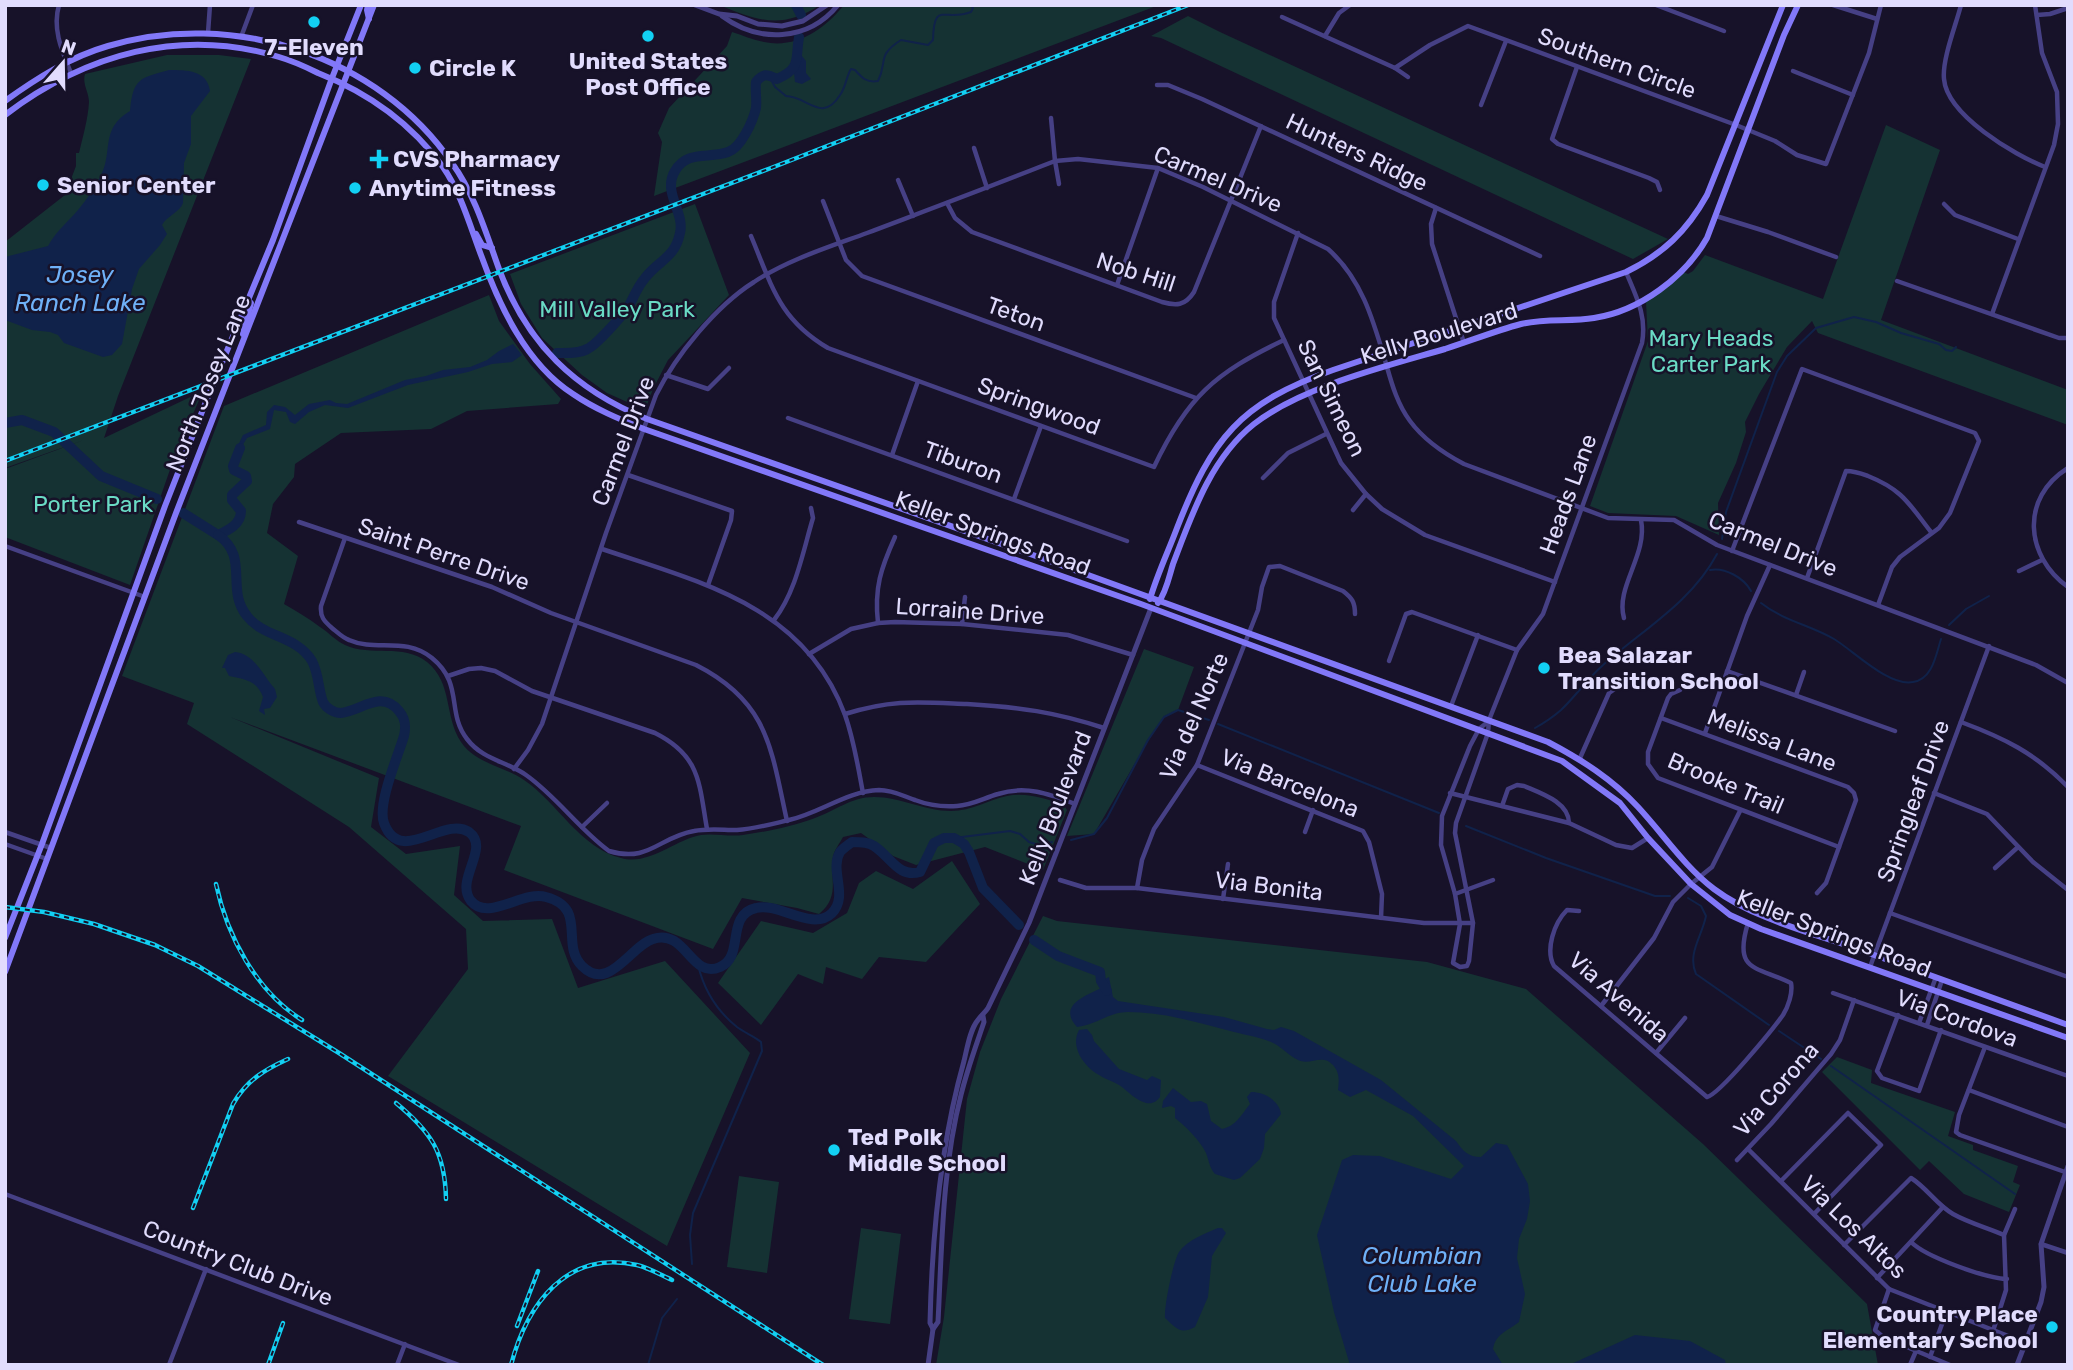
<svg xmlns="http://www.w3.org/2000/svg" width="2073" height="1370" font-family="Rubik,sans-serif">
<style>
.green{fill:#153233}
.water{fill:#10224a}
.lines{fill:none;stroke-linecap:round;stroke-linejoin:round}
.stream{stroke:#10224a;stroke-width:2}
.river{stroke:#10224a;stroke-width:10}
.minor{stroke:#464085;stroke-width:4.5}
.tertiary{stroke:#464085;stroke-width:5}
.secondary{stroke:#8278f8;stroke-width:6}
.rail-casing{stroke:#12d0f3;stroke-width:4.5}
.rail{stroke:#171229;stroke-width:2;stroke-dasharray:5;stroke-linecap:butt}
.poi-dot{fill:#12d0f3;stroke:#171229;stroke-width:2.5}
.labels{text-anchor:middle;stroke-width:5;stroke-linejoin:round;paint-order:stroke}
.poi-label{font-size:23px;font-weight:bold;fill:#e1dcfd;stroke:#171229;text-anchor:start}
.street-label{font-size:23px;fill:#e1dcfd;stroke:#171229}
.park-label{font-size:23px;fill:#6adbc5;stroke:#171229}
.water-label{font-size:24px;font-style:italic;fill:#6fb1f8;stroke:#171229}
</style>
<rect width="100%" height="100%" fill="#171229"/>
<g class="green">
<path d="M719 5H820C781 30 759 21 719 5Z"/>
<path d="M844 5H1159L654 196 662 142 658 133 669 108 727 46 732 32C742 35 753 40 764 42 796 49 825 29 844 5Z"/>
<polygon points="1188,16 1220,32 1668,239 1633,259 1161,38 1151,36"/>
<path d="M167 55H219L251 59 118 396 104 438 203 391 174 458 130 585 5 537V469L84 440 5 468V242L65 195 76 166V153H79C83 136 88 119 89 102 89 92 82 84 85 74Z"/>
<polygon points="1886,125 1940,150 1881,320 2068,390 2068,425 1818,333 1812,321 1787,347 1759,394 1745,422 1746,432 1736,463 1718,503 1719,535 1676,516 1608,513 1590,506 1648,341 1646,302 1683,272 1688,274 1693,271 1705,255 1823,299"/>
<polygon points="695,204 729,295 668,360 653,389 645,410 607,393 582,375 542,338 521,304 510,274"/>
<path d="M489 295 499 321 530 364 561 399 558 404 467 411 431 429 341 433 295 464 294 477 273 504 267 533 298 556 284 604C296 611 308 618 320 627 328 632 336 641 345 645 371 657 403 643 427 662 453 683 444 716 461 742 476 764 504 766 524 780 558 803 580 848 621 858 649 866 674 840 701 835 714 833 729 837 743 835 766 832 793 826 815 818 835 811 851 797 874 797 901 797 924 811 951 811 972 811 988 800 1007 796 1027 792 1046 799 1064 805L1067 810 1043 870 985 847 916 865 893 856 861 833 843 837C840 843 834 850 833 857 830 881 840 896 819 914L797 908 742 898 713 949 504 870 521 826 230 717 379 778 371 827 406 854 460 846 454 895 483 921 552 919 578 988 665 961 750 1053 667 1246 388 1076 468 969 466 929 349 827 187 724 194 703 122 676 224 406Z"/>
<polygon points="1144,649 1194,667 1178,710 1164,717 1145,746 1094,834 1067,836"/>
<polygon points="952,861 980,904 926,962 879,957 862,979 826,967 823,984 798,974 761,1025 718,983 761,921 813,933 847,913 859,883 876,871 913,889"/>
<polygon points="1043,916 1057,921 1427,962 1526,989 1703,1144 1867,1304 1878,1365 936,1365 944,1317 967,1099 980,1052 1001,999"/>
<polygon points="1837,1057 1872,1070 1871,1083 1955,1112 1948,1136 1973,1145 1973,1150 2018,1166 2013,1182 2020,1185 2009,1212 1964,1194 1929,1161 1920,1170 1822,1072"/>
<polygon points="739,1176 779,1182 767,1273 727,1267"/>
<polygon points="861,1228 901,1234 890,1324 849,1319"/>
</g>
<g class="water">
<polygon points="797,47 801,48 802,56 806,61 806,73 811,79 802,84 795,82 794,73 787,76 784,74 795,64"/>
<path d="M169 70C187 70 207 70 210 91L191 116V144L184 163 183 203C180 212 167 216 162 225L167 234 160 245 139 269 132 289 122 344 112 355 103 357 64 343 58 335 50 332 32 330 5 320V257L48 246C57 229 71 220 82 205 88 198 96 185 100 177 114 152 99 129 130 111 133 78 140 78 169 70Z"/>
<polygon points="513,344 522,355 512,362 492,364 468,372 408,385 348,408 325,405 309,412 295,424 290,422 286,412 274,410 270,429 247,438 241,448 238,460 232,458 243,435 266,425 267,412 274,405 285,407 295,415 309,404 330,400 336,403 347,404 405,380 426,376 443,370 470,367 487,360 499,351"/>
<path d="M235 652C255 654 263 676 275 689L277 697 270 708 264 709 265 715 259 711 263 697C257 680 243 679 229 676L225 668H222L228 655Z"/>
<path d="M1109 977 1113 997 1118 1001 1224 1017 1267 1029 1274 1030 1281 1027 1294 1031 1381 1080 1456 1141C1463 1151 1468 1157 1481 1157L1496 1143 1507 1145 1528 1184 1530 1201 1527 1219 1519 1239 1517 1258 1525 1294 1519 1322C1508 1331 1496 1333 1493 1349L1503 1365H1350L1334 1312 1317 1235 1342 1160 1353 1155 1380 1156 1451 1179 1464 1166 1413 1116 1366 1090 1350 1097 1338 1090C1339 1081 1340 1073 1333 1065 1322 1053 1310 1066 1298 1060 1288 1055 1281 1046 1271 1042 1259 1037 1246 1035 1234 1032 1200 1023 1164 1012 1128 1012 1109 1012 1096 1025 1077 1027 1057 1005 1086 996 1101 988V981Z"/>
<path d="M1087 1029 1092 1035 1094 1041 1119 1069 1147 1080 1152 1076 1161 1080 1160 1097C1156 1102 1153 1104 1146 1103 1135 1100 1128 1091 1119 1085 1112 1081 1105 1079 1099 1075 1083 1066 1070 1046 1079 1030Z"/>
<path d="M1173 1088 1191 1102 1201 1101 1207 1104 1211 1121 1222 1129C1236 1126 1241 1115 1250 1104L1247 1097 1251 1092C1264 1092 1279 1100 1281 1114L1265 1134 1264 1148 1260 1159 1240 1178 1234 1180 1215 1174C1209 1167 1209 1160 1206 1153 1199 1139 1186 1127 1175 1118V1108L1171 1106 1162 1108 1163 1101Z"/>
<path d="M1218 1228H1222L1226 1233 1212 1256 1208 1297 1195 1327C1180 1335 1176 1328 1165 1318 1164 1306 1173 1262 1179 1252 1187 1240 1206 1233 1218 1228Z"/>
<polygon points="1635,1335 1690,1341 1725,1360 1726,1365 1569,1365"/>
</g>
<g class="lines">
<g class="stream">
<path d="M768 74 775 87 786 96C807 96 822 124 840 95 846 87 846 77 851 69L855 70C862 78 867 83 878 81 888 61 876 56 901 40L928 45 933 40C934 0 944 22 971 12L973 8 971 5"/>
<polyline points="1722,539 1726,512 1777,372 1787,356 1816,328 1854,317 1876,322 1901,333 1939,344 1946,350 1952,351 1956,347"/>
<path d="M1710 570C1725 567 1744 578 1751 591"/>
<path d="M1761 603C1784 621 1810 625 1834 639 1854 651 1889 687 1913 682 1933 679 1936 654 1941 639"/>
<polyline points="1949,625 1966,609 1989,596"/>
<polyline points="1218,724 1439,813"/>
<path d="M1535 728C1544 723 1553 717 1561 710 1576 696 1587 679 1602 666 1642 630 1691 603 1717 554"/>
<polyline points="1466,826 1546,858 1655,896 1670,896"/>
<polyline points="954,838 1010,831 1020,834 1029,842 1039,845 1052,842"/>
<polyline points="1071,840 1094,834 1107,818 1148,740 1164,717 1178,710 1209,720"/>
<path d="M1688 898 1701 906 1706 916C1702 936 1687 954 1696 974L1769 1025"/>
<polyline points="1779,1031 1821,1059"/>
<polyline points="1831,1066 2015,1194"/>
<path d="M692 1264 690 1235 693 1213 762 1051 761 1042C754 1036 745 1033 737 1027 717 1011 704 990 698 965"/>
<polyline points="648,1365 662,1318 677,1299"/>
</g>
<g class="river">
<polyline points="796,5 801,15"/>
<path d="M557 353C567 353 580 354 589 348 598 343 623 315 629 306 634 296 638 286 645 278 659 260 675 258 680 233 685 212 662 192 675 171 687 150 708 159 728 152 741 148 753 121 756 108 757 100 755 90 756 82 763 73 767 74 777 79 802 68 795 59 799 37"/>
<polyline points="5,423 22,420 54,432 101,476 157,499"/>
<path d="M183 513 218 535C229 530 241 524 241 511L232 500V495L247 481 246 476 234 470 233 466 240 448"/>
<path d="M218 535C250 557 225 589 247 616 264 638 296 635 312 661 319 674 318 689 323 702 326 708 334 713 341 713 361 711 381 689 399 711 406 719 406 727 404 736 398 756 377 804 384 823 400 867 444 815 469 832 491 848 454 880 471 901 488 922 523 890 546 897 588 908 560 944 582 966 609 993 630 946 653 939 686 928 691 980 720 967 745 957 725 915 756 908 779 902 812 932 832 913 849 896 829 870 840 852 843 848 848 845 852 842 860 842 868 842 874 846 891 857 898 878 920 872L934 843 944 838H954L964 844 969 852 983 888 1019 925"/>
<polyline points="1034,940 1058,956 1100,972 1101,981 1107,991"/>
</g>
<g class="minor">
<path d="M59 5C52 29 62 51 71 73"/>
<polyline points="1656,5 1724,31"/>
<polyline points="1833,5 1877,19"/>
<path d="M1961 5C1956 25 1942 59 1944 79 1947 115 2014 155 2045 167"/>
<polyline points="2037,15 2050,14 2068,8"/>
<polyline points="1282,17 1395,68 1408,77"/>
<polyline points="208,33 210,5"/>
<polyline points="1325,36 1339,13 1350,5"/>
<polyline points="241,37 253,5"/>
<polyline points="1577,67 1552,139 1558,144 1649,178 1657,182 1660,190"/>
<polyline points="1395,68 1430,45 1468,26 1736,125 1775,141 1797,155 1826,164 1869,53 1881,5"/>
<polyline points="1793,71 1853,95"/>
<polyline points="1157,85 1168,85 1202,99 1540,256"/>
<polyline points="1481,105 1506,41"/>
<polyline points="1051,118 1055,161 1059,184"/>
<polyline points="974,148 987,188"/>
<polyline points="898,180 913,216"/>
<polyline points="823,201 846,260 862,276 1196,398"/>
<path d="M947 203 955 218 972 232 1162 302C1176 306 1185 306 1194 292L1261 126"/>
<polyline points="1944,204 1955,215 2018,239"/>
<polyline points="1436,208 1431,224 1432,244 1464,343"/>
<polyline points="1716,216 1768,232 1836,257"/>
<polyline points="1298,233 1274,302 1274,318 1341,463 1366,494 1382,509 1425,535 1555,582"/>
<path d="M751 236C772 286 779 319 828 348L1154 467C1187 397 1215 373 1284 340"/>
<polyline points="1897,281 2059,338 2068,338"/>
<polyline points="1117,285 1158,168"/>
<polyline points="1992,314 2054,145 2058,124 2057,92 2042,53 2035,5"/>
<polyline points="666,375 708,389 729,368"/>
<polyline points="788,418 1127,541"/>
<polyline points="892,455 918,381"/>
<path d="M2068 468C2020 498 2025 556 2068 587"/>
<polyline points="628,475 732,511 731,520 708,585"/>
<polyline points="1263,478 1288,453 1326,434"/>
<polyline points="1014,499 1041,426"/>
<polyline points="1353,510 1366,494"/>
<path d="M299 522 492 587 551 613 696 665C769 702 771 749 787 821"/>
<path d="M345 538 321 606C320 617 324 621 332 628 337 632 343 638 349 640 376 652 405 636 432 658 464 684 446 712 467 739 483 760 506 761 526 775 556 796 579 829 609 851 649 863 659 837 694 831 708 828 722 830 737 830 754 829 772 824 789 820 820 813 847 791 879 790 893 790 903 796 915 800 928 805 943 807 957 806 972 805 984 798 998 794 1026 785 1049 794 1075 804"/>
<polyline points="5,546 145,597"/>
<path d="M602 549C700 582 805 606 845 715 854 740 858 767 863 793"/>
<polyline points="1732,551 1802,369 1975,433 1979,441 1950,513 1939,528 1900,557 1892,567 1878,605"/>
<polyline points="2019,571 2042,560"/>
<path d="M1807 578 1846 471C1855 471 1860 473 1868 476 1903 490 1909 504 1931 532"/>
<path d="M1624 618C1615 587 1648 555 1641 520"/>
<path d="M774 620C796 592 803 551 813 518L811 508"/>
<path d="M878 623C874 588 881 568 895 537"/>
<polyline points="962,624 965,597"/>
<polyline points="809,654 851,629 878,623 895,622 962,624 1068,635 1133,655"/>
<polyline points="1389,661 1406,614 1412,612 1517,650"/>
<polyline points="1727,671 1895,731"/>
<path d="M448 676 469 669 481 668 495 671 532 691 655 733C701 756 699 784 707 829"/>
<polyline points="1680,690 1671,694 1668,698 1648,752 1648,764 1658,778 1839,847"/>
<polyline points="1796,695 1804,672"/>
<polyline points="1451,706 1478,635"/>
<path d="M845 714C893 699 918 702 967 704 1019 707 1055 712 1104 728"/>
<polyline points="1661,718 1848,787 1854,793 1856,800 1826,883 1817,893"/>
<path d="M1489 721 1479 729 1470 746 1442 816 1441 845 1455 894 1460 924 1453 963 1460 967 1467 966 1469 961 1473 923 1455 833 1456 823 1488 733 1489 720 1517 650 1543 614 1642 343C1647 316 1636 296 1626 272"/>
<path d="M1961 722C2004 738 2035 753 2068 787"/>
<polyline points="1705,733 1747,616 1770,565"/>
<polyline points="1580,758 1609,693 1625,682"/>
<polyline points="1197,765 1363,831 1369,842 1382,894 1381,918"/>
<path d="M514 769 528 750 542 724 606 533 656 395C676 355 716 306 754 282 787 260 829 247 867 233 925 211 984 189 1042 166L1055 161 1078 159 1158 168 1203 187 1328 249C1363 280 1374 323 1387 367 1392 385 1398 405 1410 421 1424 440 1443 453 1464 464L1608 518 1674 520 1717 545 2036 665 2068 683"/>
<polyline points="1450,793 1569,823 1616,845 1632,848 1648,838"/>
<polyline points="1934,793 1987,814 2033,862 2068,890"/>
<path d="M1502 806 1508 789 1517 785 1524 786C1540 793 1569 802 1569 823"/>
<polyline points="582,827 607,803"/>
<polyline points="5,832 51,848"/>
<polyline points="1305,832 1313,810"/>
<polyline points="5,844 47,859"/>
<polyline points="1995,868 2018,847"/>
<polyline points="1060,880 1086,888 1137,888 1424,923 1473,923"/>
<path d="M1137 888 1142 860 1154 829 1197 765 1258 610 1262 587 1269 567 1280 566 1343 591C1352 598 1355 602 1355 614"/>
<polyline points="1455,894 1493,880"/>
<polyline points="1223,899 1228,864"/>
<path d="M1579 911 1567 910C1554 923 1545 950 1554 966L1707 1097C1720 1094 1773 1029 1783 1015 1788 1007 1793 993 1791 983 1756 966 1733 972 1748 923"/>
<polyline points="1890,913 2068,977"/>
<polyline points="1870,967 1989,646"/>
<polyline points="1833,993 2068,1076"/>
<polyline points="1601,1006 1654,938 1673,902 1691,884 1712,867 1740,811"/>
<polyline points="1898,1015 1877,1071 1882,1078 1919,1091 1941,1030"/>
<polyline points="1919,1023 1936,977"/>
<polyline points="1927,1025 1942,980"/>
<polyline points="1985,1047 1959,1115 1956,1132 1960,1135 2065,1172"/>
<polyline points="1656,1053 1685,1018"/>
<polyline points="1969,1090 2068,1127"/>
<polyline points="1748,1149 1889,1289 2026,1343"/>
<polyline points="1737,1160 1771,1124 1831,1054 1840,1040 1854,1000"/>
<polyline points="1781,1181 1848,1113 1881,1145 1814,1214"/>
<polyline points="5,1194 459,1365"/>
<path d="M1911 1242C1926 1257 1985 1278 2007 1279"/>
<polyline points="2041,1244 2068,1253"/>
<path d="M1844 1245 1911 1178C1927 1188 1937 1205 1953 1214 1969 1223 1988 1228 2004 1235"/>
<polyline points="1877,1278 1943,1207"/>
<polyline points="1889,1289 1875,1330 1883,1337 1950,1365"/>
<polyline points="1993,1331 2006,1290 2004,1235 2015,1209"/>
<polyline points="1930,1357 1946,1313"/>
<polyline points="169,1365 206,1269"/>
<polyline points="397,1365 405,1344"/>
<polyline points="1910,1365 1916,1351"/>
</g>
<g class="tertiary">
<polyline points="695,5 719,14 737,16 758,24 782,26 803,21 827,5"/>
<path d="M722 16C758 43 808 42 838 5"/>
<path d="M933 1329 938 1322C942 1246 942 1169 961 1095 967 1070 976 1046 984 1022L983 1016"/>
<path d="M928 1365 933 1329 930 1323C932 1235 940 1146 964 1061 967 1049 970 1029 978 1020 981 1015 985 1013 988 1008L1029 923 1151 608"/>
<polyline points="2017,1365 2041,1302 2044,1287 2041,1244 2068,1166"/>
</g>
<g class="secondary">
<polyline points="368,5 367,10 369,19"/>
<path d="M5 101C37 78 70 57 108 46 232 9 378 55 452 163 475 195 486 233 499 269 527 344 575 390 647 419L1033 555 1548 742C1582 760 1612 779 1638 807 1664 835 1684 866 1714 889 1751 917 1808 932 1852 947 1924 973 1996 999 2068 1025"/>
<path d="M5 115C85 54 181 27 279 57 293 61 306 67 318 73 369 93 411 123 443 167 461 193 470 226 481 255 499 305 526 364 573 394 595 409 619 419 644 429L1141 604 1562 761 1620 803 1648 838 1691 884 1730 915 1761 929 2068 1038"/>
<polyline points="476,234 482,245 492,248"/>
<polyline points="243,334 251,303 248,300"/>
<path d="M1150 599C1157 575 1168 552 1177 528 1212 438 1240 403 1333 370L1626 272C1663 254 1687 231 1707 195L1783 5"/>
<path d="M1158 603C1166 593 1169 577 1173 564 1192 514 1211 458 1254 424 1301 387 1387 366 1445 349 1470 341 1495 331 1521 324 1545 318 1570 322 1594 318 1640 311 1685 277 1707 238L1784 35 1798 5"/>
<polyline points="5,938 42,844 165,506 209,394 273,240 332,78 361,5"/>
<polyline points="5,972 176,513 374,5"/>
</g>
<g class="rail-casing">
<g id="rail">
<polyline points="5,461 771,168 1188,5"/>
<path d="M216 884C227 936 256 991 302 1020"/>
<polyline points="5,907 44,912 94,924 155,945 198,966 339,1053 823,1365"/>
<path d="M396 1103C431 1132 445 1152 446 1199"/>
<path d="M193 1208 233 1104C247 1080 264 1070 288 1059"/>
<polyline points="517,1326 538,1271"/>
<polyline points="268,1365 283,1323"/>
<path d="M511 1365C527 1304 567 1249 637 1265 649 1268 661 1275 672 1280"/>
</g>
</g>
<use href="#rail" class="rail"/>
</g>
<g class="poi-dot">
<circle cx="314" cy="22" r="7"/>
<circle cx="648" cy="36" r="7"/>
<circle cx="415" cy="68" r="7"/>
<path d="M375.5 148.5h7v7h7v7h-7v7h-7v-7h-7v-7h7z"/>
<circle cx="43" cy="185" r="7"/>
<circle cx="355" cy="188" r="7"/>
<circle cx="1544" cy="668" r="7"/>
<circle cx="834" cy="1150" r="7"/>
<circle cx="2052" cy="1327" r="7"/>
</g>
<g class="labels">
<g class="poi-label">
<text x="314" y="55" text-anchor="middle">7-Eleven</text>
<text x="648" y="69" text-anchor="middle">United States<tspan x="648" dy="26">Post Office</tspan></text>
<text x="429" y="76">Circle K</text>
<text x="393" y="167">CVS Pharmacy</text>
<text x="57" y="193">Senior Center</text>
<text x="369" y="196">Anytime Fitness</text>
<text x="1558" y="663">Bea Salazar<tspan x="1558" dy="26">Transition School</tspan></text>
<text x="848" y="1145">Ted Polk<tspan x="848" dy="26">Middle School</tspan></text>
<text x="2038" y="1322" text-anchor="end">Country Place<tspan x="2038" dy="26">Elementary School</tspan></text>
</g>
<g class="street-label">
<text transform="translate(1617 63) rotate(20)" y="8">Southern Circle</text>
<text transform="translate(1357 152) rotate(25)" y="8">Hunters Ridge</text>
<text transform="translate(1218 179) rotate(23)" y="8">Carmel Drive</text>
<text transform="translate(1136 272) rotate(18)" y="8">Nob Hill</text>
<text transform="translate(1016 314) rotate(20)" y="8">Teton</text>
<text transform="translate(1439 333) rotate(-17)" y="8">Kelly Boulevard</text>
<text transform="translate(208 383) rotate(-68)" y="8">North Josey Lane</text>
<text transform="translate(1332 398) rotate(64)" y="8">San Simeon</text>
<text transform="translate(1039 406) rotate(20)" y="8">Springwood</text>
<text transform="translate(623 441) rotate(-69)" y="8">Carmel Drive</text>
<text transform="translate(963 462) rotate(20)" y="8">Tiburon</text>
<text transform="translate(1568 494) rotate(-70)" y="8">Heads Lane</text>
<text transform="translate(993 533) rotate(20)" y="8">Keller Springs Road</text>
<text transform="translate(1773 544) rotate(22)" y="8">Carmel Drive</text>
<text transform="translate(444 554) rotate(19)" y="8">Saint Perre Drive</text>
<text transform="translate(970 611) rotate(4)" y="8">Lorraine Drive</text>
<text transform="translate(1194 716) rotate(-66)" y="8">Via del Norte</text>
<text transform="translate(1772 740) rotate(21)" y="8">Melissa Lane</text>
<text transform="translate(1290 783) rotate(22)" y="8">Via Barcelona</text>
<text transform="translate(1726 783) rotate(23)" y="8">Brooke Trail</text>
<text transform="translate(1913 801) rotate(-70)" y="8">Springleaf Drive</text>
<text transform="translate(1055 808) rotate(-69)" y="8">Kelly Boulevard</text>
<text transform="translate(1269 886) rotate(7)" y="8">Via Bonita</text>
<text transform="translate(1834 933) rotate(21)" y="8">Keller Springs Road</text>
<text transform="translate(1619 997) rotate(41)" y="8">Via Avenida</text>
<text transform="translate(1957 1018) rotate(20)" y="8">Via Cordova</text>
<text transform="translate(1776 1089) rotate(-49)" y="8">Via Corona</text>
<text transform="translate(1854 1227) rotate(44)" y="8">Via Los Altos</text>
<text transform="translate(238 1263) rotate(21)" y="8">Country Club Drive</text>
</g>
<g class="park-label">
<text x="617" y="317">Mill Valley Park</text>
<text x="1711" y="346">Mary Heads<tspan x="1711" dy="26">Carter Park</tspan></text>
<text x="93" y="512">Porter Park</text>
</g>
<g class="water-label">
<text x="80" y="283">Josey<tspan x="80" dy="28">Ranch Lake</tspan></text>
<text x="1422" y="1264">Columbian<tspan x="1422" dy="28">Club Lake</tspan></text>
</g>
</g>
<rect width="2073" height="1370" fill="none" stroke="#e1dcfd" stroke-width="14"/>
<g transform="translate(63 63) rotate(20)" stroke="#171229" stroke-width="5" paint-order="stroke">
<path d="M0-5L12 26L0 18L-12 26Z" fill="#e1dcfd"/>
<text y="-10" font-size="19" font-weight="bold" text-anchor="middle" fill="#e1dcfd">N</text>
</g>
</svg>
